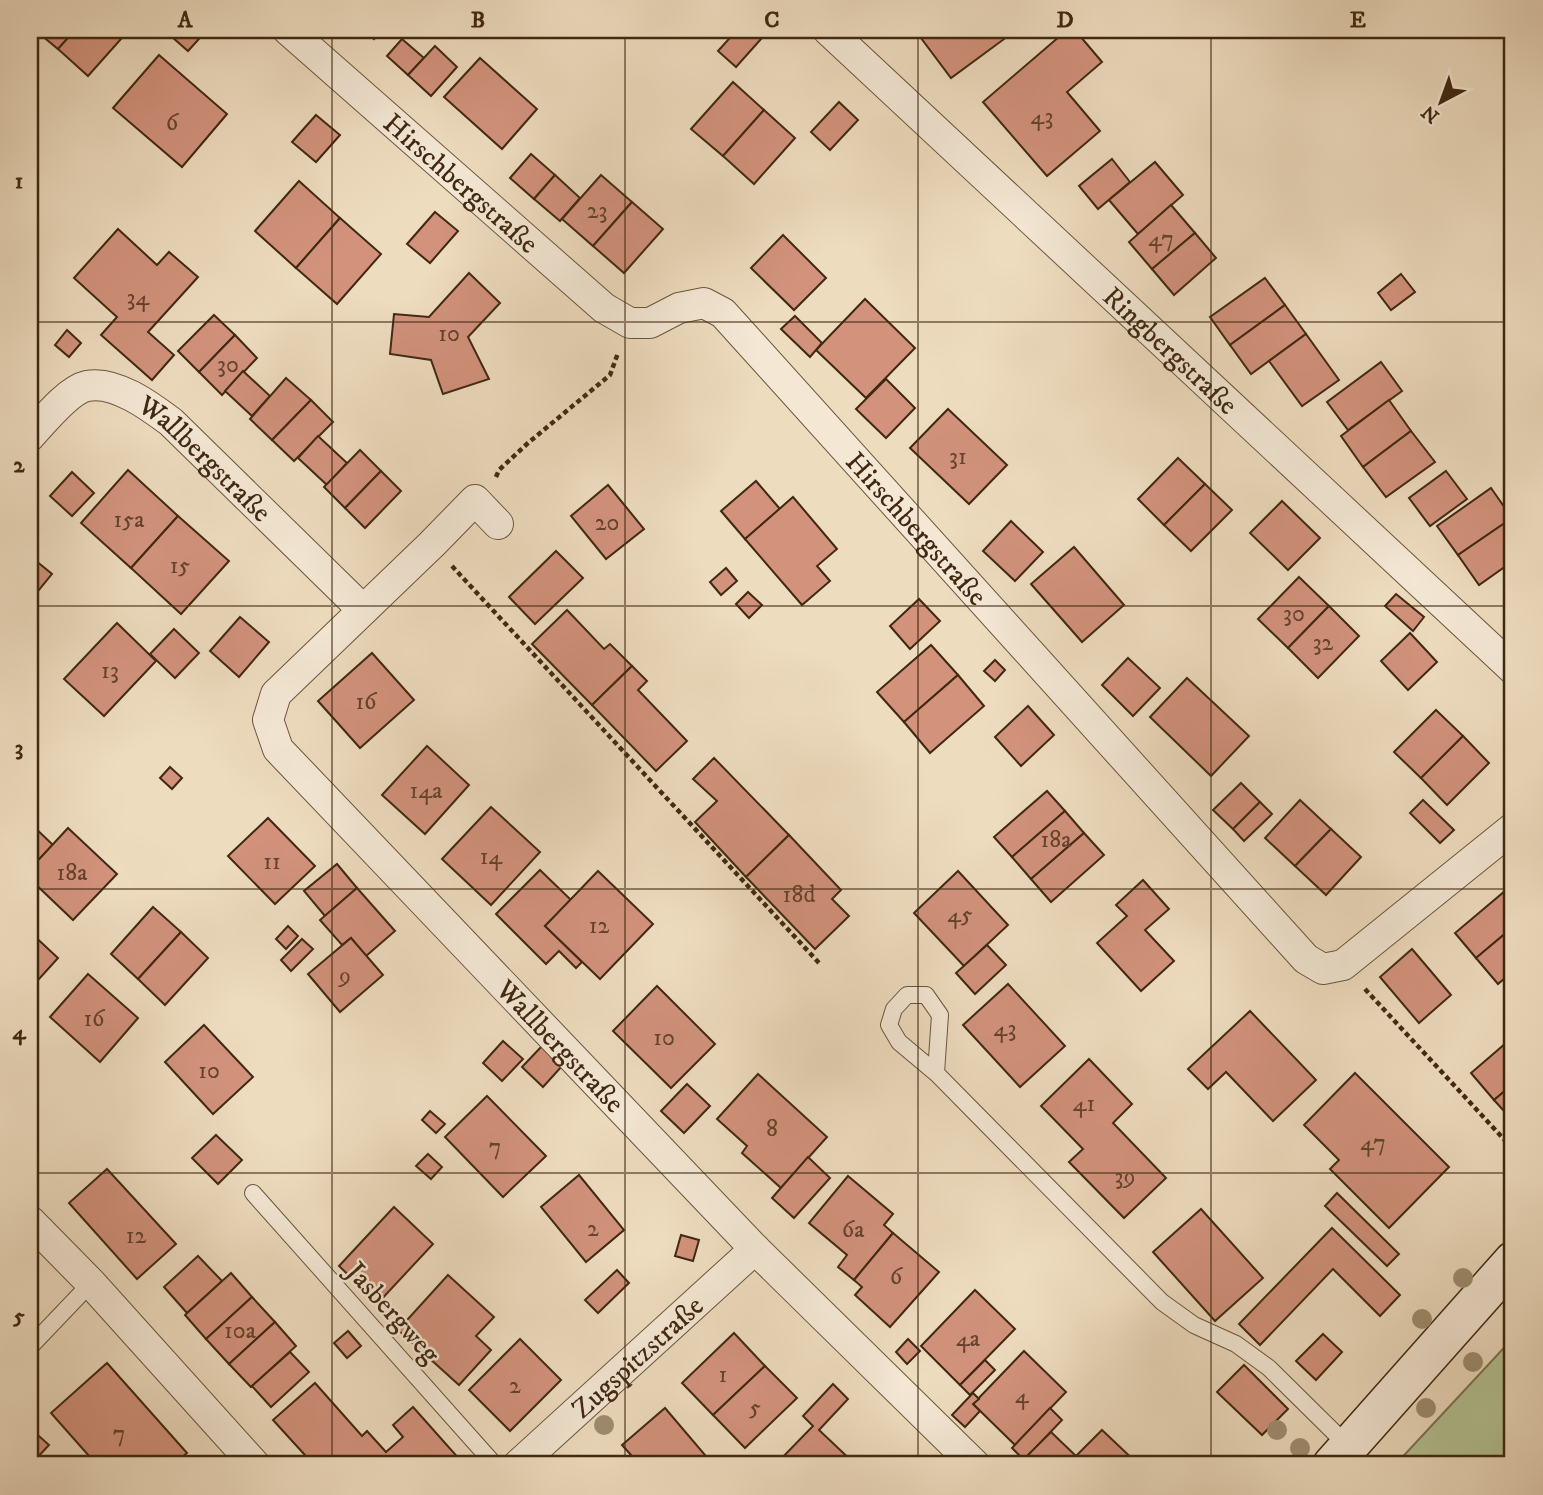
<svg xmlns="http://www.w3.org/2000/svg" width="1543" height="1495" font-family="'IM FELL DW Pica',serif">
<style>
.green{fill:#b4c295;stroke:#7a7553;stroke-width:2}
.building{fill:#d2927c;stroke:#402811;stroke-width:2}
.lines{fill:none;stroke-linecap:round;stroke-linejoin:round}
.lane-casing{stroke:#6c553c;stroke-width:18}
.street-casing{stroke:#6c553c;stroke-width:32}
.secondary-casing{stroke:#402811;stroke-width:41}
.path{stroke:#402811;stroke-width:4.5;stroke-dasharray:5 3.5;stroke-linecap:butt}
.lane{stroke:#f4e8d5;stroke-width:16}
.street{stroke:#f4e8d5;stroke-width:30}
.secondary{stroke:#f4e8d5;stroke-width:38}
.tree{fill:#9e8e71}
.grid{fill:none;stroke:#402811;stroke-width:2;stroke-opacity:0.55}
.labels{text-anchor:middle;stroke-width:5;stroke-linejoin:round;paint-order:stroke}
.number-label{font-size:24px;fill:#64422c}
.street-label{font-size:28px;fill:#402811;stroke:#f4e8d5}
.neatline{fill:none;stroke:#402811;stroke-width:2.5}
.grid-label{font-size:23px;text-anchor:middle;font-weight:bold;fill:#402811}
</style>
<rect width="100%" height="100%" fill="#eedcbf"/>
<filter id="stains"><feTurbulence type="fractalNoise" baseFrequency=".00286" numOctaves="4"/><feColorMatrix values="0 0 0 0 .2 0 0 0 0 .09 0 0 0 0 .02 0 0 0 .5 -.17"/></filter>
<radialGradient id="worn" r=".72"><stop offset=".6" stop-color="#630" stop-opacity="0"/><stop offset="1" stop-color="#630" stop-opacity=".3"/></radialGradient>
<polygon class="green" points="1513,1338 1513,1465 1395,1465"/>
<g class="building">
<polygon points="35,30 75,30 58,49"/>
<polygon points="75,30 129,30 88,76 58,49"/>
<polygon points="164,30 207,30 188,51"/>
<polygon points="363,30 382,30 374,39"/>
<polygon points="737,30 751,30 761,39 736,67 718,51"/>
<polygon points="915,30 1014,30 1015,31 951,78"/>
<polygon points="1067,30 1075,30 1102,62 1067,92 1100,131 1047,176 983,102"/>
<polygon points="402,39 424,58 408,75 387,56"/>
<polygon points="435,46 457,67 431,96 408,75"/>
<polygon points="159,55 227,114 182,167 113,108"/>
<polygon points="480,58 537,109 502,149 444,97"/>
<polygon points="733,82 764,110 723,156 691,129"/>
<polygon points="839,102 858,120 830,150 811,132"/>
<polygon points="764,110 795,138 754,184 723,156"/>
<polygon points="316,115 340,135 316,162 292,142"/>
<polygon points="531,154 555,175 534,199 510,178"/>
<polygon points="1112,159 1130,182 1098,209 1079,186"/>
<polygon points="1155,162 1183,195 1138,234 1109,200"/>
<polygon points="555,175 580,198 560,221 534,199"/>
<polygon points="601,175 632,202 593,246 562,219"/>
<polygon points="299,181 340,218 296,268 255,231"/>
<polygon points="632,202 663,229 624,273 593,246"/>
<polygon points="1171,205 1195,233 1152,269 1129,242"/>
<polygon points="435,212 458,231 430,263 407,244"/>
<polygon points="340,218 381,254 337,304 296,268"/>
<polygon points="118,229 157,265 169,252 198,277 148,332 174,355 152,380 101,335 117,317 74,278"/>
<polygon points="1195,233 1216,258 1174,295 1152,269"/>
<polygon points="783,235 826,278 794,310 751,268"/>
<polygon points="469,273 500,303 468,337 489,379 443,394 431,360 390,354 394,314 429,317"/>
<polygon points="1401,274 1415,292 1391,310 1378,293"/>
<polygon points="1265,278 1285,305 1230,345 1210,317"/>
<polygon points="865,299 915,348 866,398 816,350"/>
<polygon points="1285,305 1306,334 1251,374 1230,345"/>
<polygon points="214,315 235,335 199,372 178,351"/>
<polygon points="795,316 822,343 810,357 781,329"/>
<polygon points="67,330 81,343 69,357 55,345"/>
<polygon points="1306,334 1339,380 1302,406 1269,361"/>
<polygon points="235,335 257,358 222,395 199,372"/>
<polygon points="1381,362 1402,391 1348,430 1327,402"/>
<polygon points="243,371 270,396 252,416 225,391"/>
<polygon points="286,378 311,400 272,440 250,419"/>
<polygon points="886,379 915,408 886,438 856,409"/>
<polygon points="311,400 333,422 294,461 272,440"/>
<polygon points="1389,400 1411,431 1363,467 1341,436"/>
<polygon points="948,409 1007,465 969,504 910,448"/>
<polygon points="1411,431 1435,462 1386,497 1363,467"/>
<polygon points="318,436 347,463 327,485 298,458"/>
<polygon points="360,450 381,471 345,508 324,487"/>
<polygon points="1178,458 1205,484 1164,525 1138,499"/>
<polygon points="128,470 178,516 131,568 81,523"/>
<polygon points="381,471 401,491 365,528 345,508"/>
<polygon points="1446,471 1467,499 1430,526 1409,498"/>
<polygon points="72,472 94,493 72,516 50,496"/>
<polygon points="756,481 780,509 745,539 721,511"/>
<polygon points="1205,484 1232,510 1191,551 1164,525"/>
<polygon points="608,485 644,529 606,559 571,516"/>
<polygon points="1491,488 1512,518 1458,555 1437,526"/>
<polygon points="793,497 837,549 817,566 830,581 802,605 745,539"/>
<polygon points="1282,501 1320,538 1288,570 1250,533"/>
<polygon points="178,516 229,561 181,614 131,568"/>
<polygon points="1512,518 1513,561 1479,585 1458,555"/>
<polygon points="1011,521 1043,552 1015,581 983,551"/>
<polygon points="1074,547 1124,605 1082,642 1031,584"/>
<polygon points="556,551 583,578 535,624 509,597"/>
<polygon points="30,556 52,574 30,601"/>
<polygon points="726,568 737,581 721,595 710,582"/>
<polygon points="1299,577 1329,606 1288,648 1258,619"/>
<polygon points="748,592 762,605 749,618 736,604"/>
<polygon points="1396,594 1424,617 1413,631 1385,606"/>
<polygon points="919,599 940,621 910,649 890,626"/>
<polygon points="1329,606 1359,636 1318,678 1288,648"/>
<polygon points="567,610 604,649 610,644 632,666 592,705 532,644"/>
<polygon points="240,617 269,642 239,677 210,651"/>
<polygon points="117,623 156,661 104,716 64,679"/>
<polygon points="174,629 199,653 175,678 150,654"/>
<polygon points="1410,633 1437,662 1408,690 1381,661"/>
<polygon points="931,645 958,675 904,722 877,692"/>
<polygon points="372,653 414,700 360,748 318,701"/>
<polygon points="1128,658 1160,688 1133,716 1102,685"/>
<polygon points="995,660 1005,670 995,681 984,671"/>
<polygon points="632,666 647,681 638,690 687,741 656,771 592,705"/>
<polygon points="958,675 984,706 930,753 904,722"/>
<polygon points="1187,678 1249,736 1211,776 1150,717"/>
<polygon points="1028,706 1054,735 1021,766 995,737"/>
<polygon points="1436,710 1463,736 1421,778 1394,752"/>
<polygon points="1463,736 1489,763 1447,805 1421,778"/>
<polygon points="427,746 469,785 425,834 382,795"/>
<polygon points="714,758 789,835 746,877 695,822 717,801 693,779"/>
<polygon points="170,767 182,778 172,789 160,778"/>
<polygon points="1241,783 1260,802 1233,829 1213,810"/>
<polygon points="1047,791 1065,811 1012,857 994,837"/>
<polygon points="1300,800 1331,829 1295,866 1265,838"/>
<polygon points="1423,800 1454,830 1440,843 1410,813"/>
<polygon points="1260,802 1272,814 1244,841 1233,829"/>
<polygon points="491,807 540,852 491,905 442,859"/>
<polygon points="1065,811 1084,833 1031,879 1012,857"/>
<polygon points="268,818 315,866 275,904 228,856"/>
<polygon points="30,823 53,845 34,865 30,862"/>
<polygon points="68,828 117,874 73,920 30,879 30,869"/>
<polygon points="1331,829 1361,857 1326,895 1295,866"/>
<polygon points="1084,833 1104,855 1051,902 1031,879"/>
<polygon points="789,835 841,890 832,899 849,916 815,949 746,877"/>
<polygon points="337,864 357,888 325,916 304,891"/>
<polygon points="540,870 571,900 545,926 582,962 576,968 559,951 546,964 496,914"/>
<polygon points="598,871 653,924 600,979 545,926"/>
<polygon points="958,871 1008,925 964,966 914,913"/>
<polygon points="1143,880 1169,909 1145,930 1174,961 1141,991 1097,943 1127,916 1116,905"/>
<polygon points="357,888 395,931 366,956 351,938 342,945 320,920"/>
<polygon points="1505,891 1513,900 1513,927 1476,958 1455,933"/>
<polygon points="153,907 181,932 138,979 111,954"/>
<polygon points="288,926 298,936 286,949 276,939"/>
<polygon points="1513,927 1513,971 1498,984 1476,958"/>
<polygon points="30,932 58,958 30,989"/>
<polygon points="181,932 208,958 165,1005 138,979"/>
<polygon points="351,938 383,975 340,1012 308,974"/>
<polygon points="302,939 313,949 291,971 281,960"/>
<polygon points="987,945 1006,965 975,994 956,973"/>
<polygon points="1412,949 1451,995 1419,1023 1380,977"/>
<polygon points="88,974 138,1018 100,1062 50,1017"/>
<polygon points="1008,984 1065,1046 1020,1087 963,1025"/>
<polygon points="657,986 715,1044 671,1088 613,1031"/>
<polygon points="1250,1011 1316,1080 1273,1121 1226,1072 1208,1089 1188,1069"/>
<polygon points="204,1025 253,1077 213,1114 165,1062"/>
<polygon points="1513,1037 1513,1084 1494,1100 1471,1073"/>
<polygon points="503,1041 523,1059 502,1081 483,1063"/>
<polygon points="542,1046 562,1066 543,1087 522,1067"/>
<polygon points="1089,1059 1132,1104 1113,1123 1166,1178 1124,1218 1069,1162 1083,1149 1041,1106"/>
<polygon points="1355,1073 1449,1167 1389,1228 1330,1169 1339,1160 1304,1125"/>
<polygon points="758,1074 827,1137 781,1188 742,1153 747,1146 717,1119"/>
<polygon points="687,1084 710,1106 684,1133 661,1111"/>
<polygon points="1513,1084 1513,1121 1494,1100"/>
<polygon points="487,1096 546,1156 503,1197 445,1137"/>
<polygon points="430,1111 445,1124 436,1133 422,1120"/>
<polygon points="216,1135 242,1160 218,1184 192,1158"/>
<polygon points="428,1154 442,1167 431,1179 416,1166"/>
<polygon points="808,1157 830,1178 794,1218 772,1198"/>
<polygon points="107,1169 176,1244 137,1279 69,1203"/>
<polygon points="579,1175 624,1230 586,1262 541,1207"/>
<polygon points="848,1176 893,1214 884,1225 893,1233 854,1280 838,1267 847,1255 809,1223"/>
<polygon points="1337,1193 1399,1254 1387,1266 1325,1206"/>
<polygon points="394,1207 433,1244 378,1303 339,1266"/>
<polygon points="1201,1209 1263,1278 1215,1321 1153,1252"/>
<polygon points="1332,1228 1400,1295 1380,1316 1333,1269 1260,1345 1239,1324"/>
<polygon points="893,1233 939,1272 890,1327 855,1295 862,1287 854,1280"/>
<polygon points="681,1235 699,1240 693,1261 675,1256"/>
<polygon points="198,1256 222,1281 187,1313 164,1287"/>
<polygon points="617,1270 629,1283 598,1313 585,1300"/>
<polygon points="231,1273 252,1297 206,1339 185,1315"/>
<polygon points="448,1275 494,1317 476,1336 491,1350 459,1385 398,1330"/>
<polygon points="975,1290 1015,1329 960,1385 921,1346"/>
<polygon points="252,1297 275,1322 229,1364 206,1339"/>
<polygon points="275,1322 296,1346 251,1387 229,1364"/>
<polygon points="348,1331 361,1346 347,1358 334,1343"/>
<polygon points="734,1333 765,1366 713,1415 682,1383"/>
<polygon points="1323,1334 1342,1352 1316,1380 1296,1361"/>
<polygon points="520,1339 561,1380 510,1431 469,1390"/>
<polygon points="908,1339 920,1351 907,1364 896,1352"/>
<polygon points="1024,1351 1066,1392 1015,1445 973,1404"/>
<polygon points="290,1352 309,1372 271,1407 252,1386"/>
<polygon points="985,1360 995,1370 970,1395 960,1385"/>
<polygon points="107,1363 187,1453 173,1465 97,1465 51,1413"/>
<polygon points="1244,1365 1288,1409 1262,1435 1217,1392"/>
<polygon points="765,1366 797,1398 745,1448 713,1415"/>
<polygon points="315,1383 362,1436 367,1431 386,1452 403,1437 393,1425 413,1407 462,1462 458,1465 314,1465 273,1420"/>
<polygon points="833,1384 848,1399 819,1430 856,1465 775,1465 813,1426 803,1416"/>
<polygon points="973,1393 979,1399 973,1404 980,1411 965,1427 952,1415"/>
<polygon points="665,1408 711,1462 707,1465 640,1465 622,1445"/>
<polygon points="1050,1408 1062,1420 1024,1460 1012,1448"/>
<polygon points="30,1428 49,1445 34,1461 38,1465 30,1465"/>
<polygon points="1102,1430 1139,1465 1067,1465"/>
<polygon points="1051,1432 1076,1456 1067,1465 1026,1465 1022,1461"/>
</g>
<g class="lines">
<g class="lane-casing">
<g id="lane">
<polyline points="936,1073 940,1015 926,995 907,995 894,1009 889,1025 899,1042 936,1073 1162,1302 1194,1325 1236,1344 1269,1368 1349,1447"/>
<polyline points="253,1193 495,1465"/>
<polyline points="30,1347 91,1283"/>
</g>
</g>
<g class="street-casing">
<g id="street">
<path id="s1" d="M288 30 604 308 630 323H650L679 308 704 303 723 313 1306 959 1323 969 1343 965 1513 828"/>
<path id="s2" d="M828 30 1513 669"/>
<path id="s3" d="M30 436C43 422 68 390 87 386 115 380 151 407 171 422L363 610"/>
<path id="s4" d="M498 524 475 500 432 544 276 694 268 720 278 749 755 1249 975 1465"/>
<polyline points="30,1221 91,1283 255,1465"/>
<path id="s5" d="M518 1465 755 1249"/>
</g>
</g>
<g class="secondary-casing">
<polyline id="secondary" points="1332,1465 1513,1261"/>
</g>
<g class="path">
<polyline points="496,477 499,470 528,443 610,375 618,353"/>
<polyline points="452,566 820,964"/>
<polyline points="1365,989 1513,1149"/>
</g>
<use href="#lane" class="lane"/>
<use href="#street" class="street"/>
<use href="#secondary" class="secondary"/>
</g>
<g class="tree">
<circle cx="1463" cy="1278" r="10"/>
<circle cx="1422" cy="1319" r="10"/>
<circle cx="1473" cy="1362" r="10"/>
<circle cx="1426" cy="1408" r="10"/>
<circle cx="604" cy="1425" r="10"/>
<circle cx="1277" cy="1430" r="10"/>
<circle cx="1300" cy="1448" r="10"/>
</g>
<path class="grid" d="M332 30V1465M625 30V1465M918 30V1465M1211 30V1465M30 322H1513M30 606H1513M30 889H1513M30 1173H1513"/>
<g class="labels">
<g class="number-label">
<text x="1042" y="124">43</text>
<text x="172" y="130">6</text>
<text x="597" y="218">23</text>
<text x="1161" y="246">47</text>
<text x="138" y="305">34</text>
<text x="449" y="341">10</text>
<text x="228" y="372">30</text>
<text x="958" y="464">31</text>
<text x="129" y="527">15a</text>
<text x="607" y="530">20</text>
<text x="180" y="573">15</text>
<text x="1294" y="621">30</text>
<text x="1323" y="650">32</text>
<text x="110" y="678">13</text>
<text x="366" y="709">16</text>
<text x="426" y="798">14a</text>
<text x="1056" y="847">18a</text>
<text x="491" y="864">14</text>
<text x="272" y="869">11</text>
<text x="72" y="880">18a</text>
<text x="799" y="902">18d</text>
<text x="960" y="922">45</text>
<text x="599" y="933">12</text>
<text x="345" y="983">9</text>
<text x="94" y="1026">16</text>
<text x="1005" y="1036">43</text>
<text x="664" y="1045">10</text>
<text x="209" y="1078">10</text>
<text x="1084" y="1111">41</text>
<text x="772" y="1136">8</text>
<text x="1373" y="1150">47</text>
<text x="495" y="1154">7</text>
<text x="1125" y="1184">39</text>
<text x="593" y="1236">2</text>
<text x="853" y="1237">6a</text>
<text x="136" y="1243">12</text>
<text x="896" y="1284">6</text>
<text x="240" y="1338">10a</text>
<text x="968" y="1346">4a</text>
<text x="723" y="1382">1</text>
<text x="515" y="1393">2</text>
<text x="1022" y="1403">4</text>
<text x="755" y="1415">5</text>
<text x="119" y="1441">7</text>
</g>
<g class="street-label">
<text dy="10" stroke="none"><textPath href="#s1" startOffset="231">Hirschbergstraße</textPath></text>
<text dy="10" stroke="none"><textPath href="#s2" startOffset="469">Ringbergstraße</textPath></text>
<text dy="10" stroke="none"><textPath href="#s3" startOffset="220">Wallbergstraße</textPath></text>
<text dy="10" stroke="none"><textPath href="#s1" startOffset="840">Hirschbergstraße</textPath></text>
<text dy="10" stroke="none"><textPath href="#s4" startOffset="779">Wallbergstraße</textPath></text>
<text transform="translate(394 1312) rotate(48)" y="10">Jasbergweg</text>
<text dy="10" stroke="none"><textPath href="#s5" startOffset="161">Zugspitzstraße</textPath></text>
</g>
</g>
<rect width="1543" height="1495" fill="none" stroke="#eedcbf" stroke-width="77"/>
<g transform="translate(1441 102) rotate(221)" stroke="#f4e8d5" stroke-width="5" paint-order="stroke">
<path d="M0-5L12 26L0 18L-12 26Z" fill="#402811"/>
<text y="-10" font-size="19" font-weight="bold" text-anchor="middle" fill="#402811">N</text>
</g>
<rect x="38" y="38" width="1466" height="1418" class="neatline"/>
<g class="grid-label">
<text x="185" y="27">A</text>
<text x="478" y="27">B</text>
<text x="772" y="27">C</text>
<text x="1065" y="27">D</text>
<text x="1358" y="27">E</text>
<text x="19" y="188">1</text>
<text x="19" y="472">2</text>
<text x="19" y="755">3</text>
<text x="19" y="1039">4</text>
<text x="19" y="1323">5</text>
</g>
<rect width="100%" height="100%" filter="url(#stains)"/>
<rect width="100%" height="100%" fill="url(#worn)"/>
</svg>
